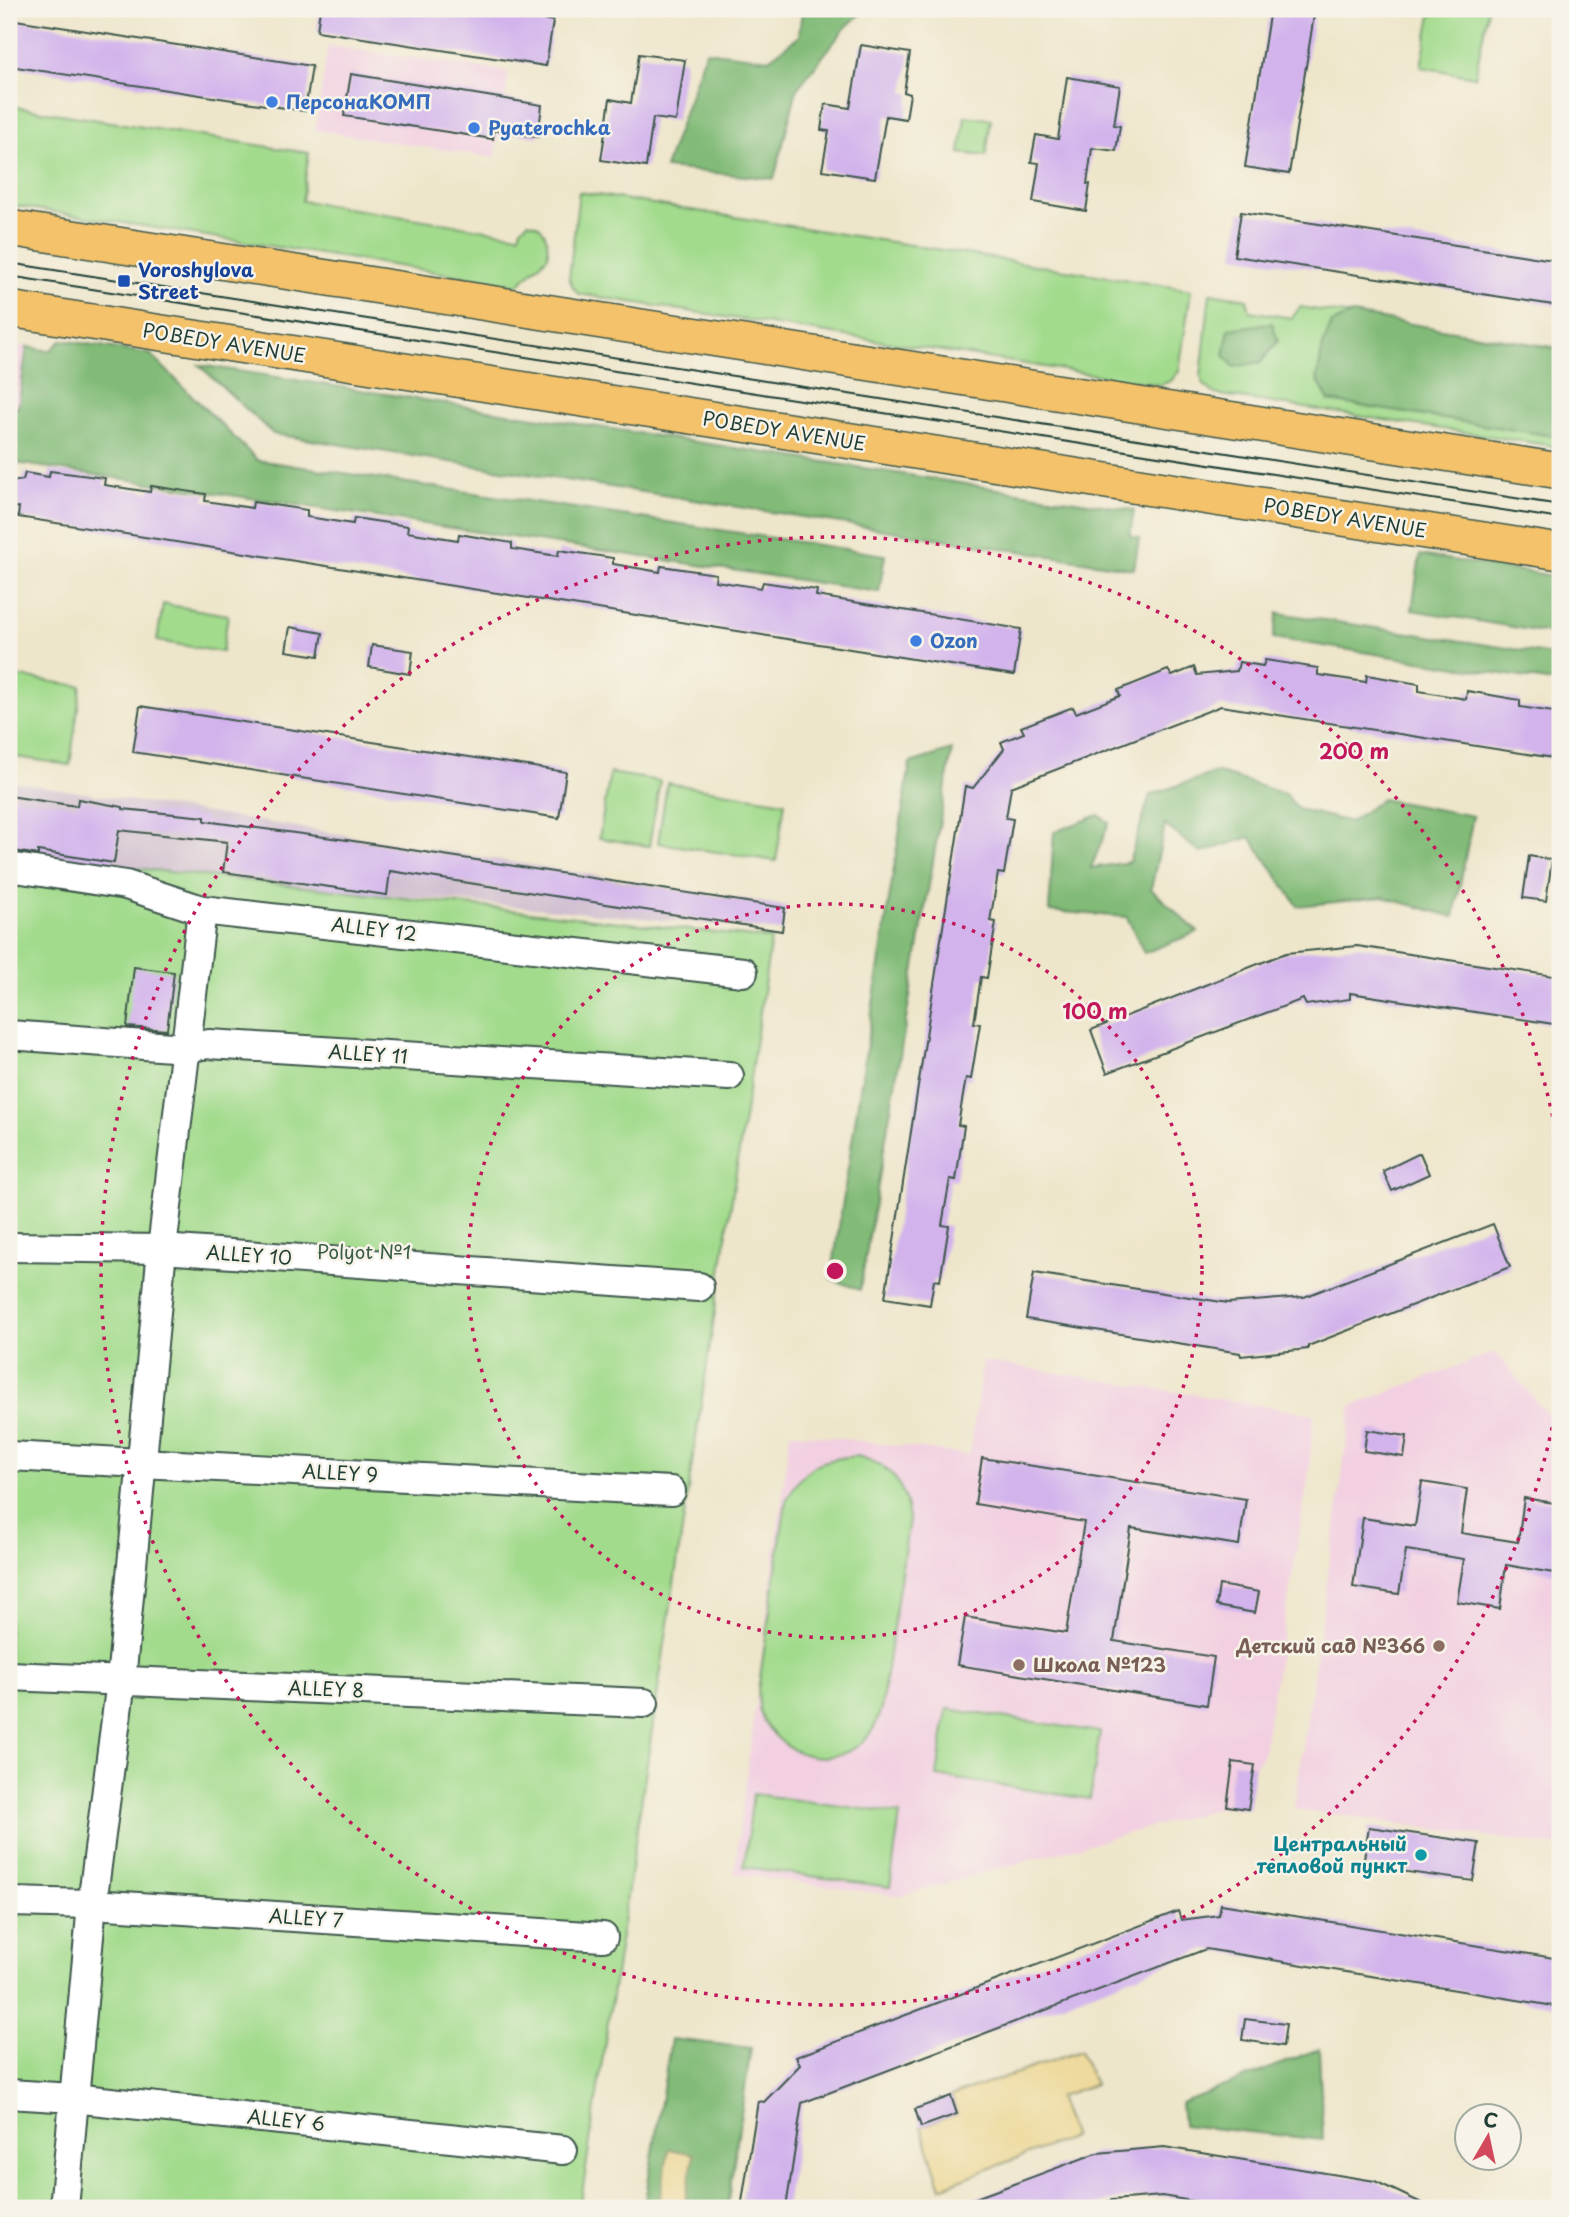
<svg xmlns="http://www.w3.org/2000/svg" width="1569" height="2217" font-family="'Playpen Sans',sans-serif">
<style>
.built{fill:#f2cfe1}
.industrial{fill:#cfbdcf}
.green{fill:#a3db8d;stroke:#618c60;stroke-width:2}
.forest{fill:#82bb78;stroke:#507c56;stroke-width:2}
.sand{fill:#eeda9e;stroke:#868c69;stroke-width:2}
.building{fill:#d2b3ec}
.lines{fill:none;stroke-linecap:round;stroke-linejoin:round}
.minor-casing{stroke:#3e564b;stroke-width:32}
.major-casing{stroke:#3e564b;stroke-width:38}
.minor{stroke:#fff;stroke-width:28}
.major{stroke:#f3c26a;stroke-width:35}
.tram{stroke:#1f3d34;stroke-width:2}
.ring{fill:none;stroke:#c2185b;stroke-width:3.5;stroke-dasharray:3.5 7}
.shop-dot{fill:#3f7fe0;stroke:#f7f3e8;stroke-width:2.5}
.transit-dot{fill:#1a4fb4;stroke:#f7f3e8;stroke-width:2.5}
.education-dot{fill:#8d6e63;stroke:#f7f3e8;stroke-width:2.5}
.culture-dot{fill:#0f9aa8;stroke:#f7f3e8;stroke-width:2.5}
.labels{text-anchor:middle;stroke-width:5;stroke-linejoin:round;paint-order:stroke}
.shop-label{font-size:19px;font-weight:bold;fill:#366cbe;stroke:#f7f3e8;text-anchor:start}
.transit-label{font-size:19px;font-weight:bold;fill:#164399;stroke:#f7f3e8;text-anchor:start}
.street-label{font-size:19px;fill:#1f3d34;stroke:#f7f3e8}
.park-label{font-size:19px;fill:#395d46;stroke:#f7f3e8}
.education-label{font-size:19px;font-weight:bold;fill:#785e54;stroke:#f7f3e8;text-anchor:end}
.culture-label{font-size:19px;font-weight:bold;fill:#0d838f;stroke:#f7f3e8;text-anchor:end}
.centre{fill:#c2185b;stroke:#f7f3e8;stroke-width:3.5}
.ring-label{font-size:21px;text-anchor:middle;font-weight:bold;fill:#c2185b;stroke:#f7f3e8;stroke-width:5;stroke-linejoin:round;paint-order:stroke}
</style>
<rect width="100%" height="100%" fill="#f7f3e8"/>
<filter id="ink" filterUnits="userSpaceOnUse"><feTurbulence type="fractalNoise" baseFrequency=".0143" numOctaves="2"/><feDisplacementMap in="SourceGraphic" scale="14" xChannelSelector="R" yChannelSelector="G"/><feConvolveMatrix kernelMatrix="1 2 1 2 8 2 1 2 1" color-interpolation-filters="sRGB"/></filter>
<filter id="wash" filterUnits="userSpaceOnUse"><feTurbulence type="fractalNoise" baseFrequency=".00686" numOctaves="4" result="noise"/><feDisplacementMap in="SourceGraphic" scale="28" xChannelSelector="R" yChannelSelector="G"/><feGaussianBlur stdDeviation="1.57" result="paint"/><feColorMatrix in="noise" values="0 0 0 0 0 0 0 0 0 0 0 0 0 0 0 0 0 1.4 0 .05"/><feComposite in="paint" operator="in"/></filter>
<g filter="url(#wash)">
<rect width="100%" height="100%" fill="#eee6cb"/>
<g class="built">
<polygon points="328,46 509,72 495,158 315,130"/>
<polygon points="9,345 27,347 18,408 9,407"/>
<polygon points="1495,1352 1560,1429 1560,1847 1294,1809 1341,1484 1351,1406"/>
<polygon points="983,1361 1314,1414 1308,1479 1263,1754 1255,1765 1233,1762 1227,1806 900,1896 734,1874 790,1432 969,1455"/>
</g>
<polygon class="industrial" points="9,781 786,906 782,931 369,893 357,894 9,854"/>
<g class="green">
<polygon points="1432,9 1488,9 1475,77 1421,67"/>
<path d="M9 106 309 153 302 201 519 235 521 228 528 222C546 224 548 240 548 256L518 285 9 205Z"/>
<polygon points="965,116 991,119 986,156 960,153"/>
<polygon points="579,192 1191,290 1179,371 1171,381 1160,385 579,294 573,287 569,278"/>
<polygon points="1210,293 1247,299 1250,311 1292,318 1300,307 1560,348 1560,447 1215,394 1203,384 1201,377"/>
<polygon points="163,604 228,615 222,652 157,641"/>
<polygon points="14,676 81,686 70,765 9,756 9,714"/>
<polygon points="610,773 660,781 649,846 599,838"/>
<polygon points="667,783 785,802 776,861 658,843"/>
<polygon points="9,854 771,939 580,2208 9,2208"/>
<path d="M857 1456C893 1466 904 1483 909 1519L881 1709C878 1715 877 1724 873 1729 853 1761 810 1765 783 1743 773 1735 764 1725 760 1712 758 1706 759 1697 758 1691L786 1501C804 1466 818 1459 857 1456Z"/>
<polygon points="947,1709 1100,1732 1090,1799 937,1776"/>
<polygon points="753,1794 900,1814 890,1887 744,1867"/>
</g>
<g class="forest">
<polygon points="802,9 866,9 847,26 797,89 774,179 665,168 706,51 769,59 799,36"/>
<polygon points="1352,314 1560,349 1560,437 1329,401 1317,379 1323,345 1332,323"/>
<polygon points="1272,323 1278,341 1261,362 1234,367 1224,355 1229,329"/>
<polygon points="62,340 150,354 257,460 885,555 879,592 9,462 9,407 18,408 27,347 50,351"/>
<polygon points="199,365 1134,510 1130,536 1139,538 1134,569 273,434"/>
<polygon points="1420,555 1560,577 1560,635 1412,610"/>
<polygon points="1278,613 1560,656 1560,683 1273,638"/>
<polygon points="952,750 860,1290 831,1279 910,763"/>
<polygon points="1217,772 1285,794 1298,809 1350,822 1382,799 1473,816 1454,917 1383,897 1298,906 1250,837 1201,853 1165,825 1151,889 1198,932 1144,953 1127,917 1049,911 1054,832 1099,815 1109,823 1091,868 1129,862 1150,795"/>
<polygon points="671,2039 751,2048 727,2208 644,2208"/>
<polygon points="1319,2049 1323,2140 1183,2125 1181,2103"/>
</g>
<g class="sand">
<polygon points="1080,2051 1095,2084 1058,2097 1073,2137 941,2187 921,2127 957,2114 951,2096"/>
<polygon points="669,2149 694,2154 684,2208 658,2208"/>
</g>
<g id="blocks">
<g class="building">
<polygon points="320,9 475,9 553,21 546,66 317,31"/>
<polygon points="1270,9 1315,9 1289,174 1245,167"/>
<polygon points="9,19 312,66 305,111 9,66"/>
<polygon points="861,45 910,53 904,92 910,94 906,119 886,116 875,178 822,170 829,131 821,130 825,104 850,108"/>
<polygon points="639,54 685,60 676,121 653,118 646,167 601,160 610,99 631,103"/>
<polygon points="351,74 542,105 538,137 494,130 493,139 344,116"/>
<polygon points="1067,77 1120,86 1114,125 1120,126 1116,151 1092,148 1087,184 1090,184 1086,211 1033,202 1039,163 1031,162 1036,135 1058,139"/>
<polygon points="1241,212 1560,261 1560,306 1234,256"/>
<polygon points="50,471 105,478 104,485 150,492 151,486 206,494 205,501 252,508 253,502 307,510 307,517 353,524 354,518 408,526 407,532 458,540 459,534 512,543 512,549 558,556 559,550 613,558 613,564 660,572 661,566 716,574 715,581 761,588 763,582 817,590 816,596 1021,629 1014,675 18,517 19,507 9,508 9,482 23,480 25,473 49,477"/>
<polygon points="290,627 323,633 319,656 286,651"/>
<polygon points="372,645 413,651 410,674 369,667"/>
<polygon points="1265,660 1318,668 1318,675 1366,682 1367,675 1419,684 1419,691 1466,699 1467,691 1520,700 1520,707 1560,713 1560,759 1221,706 1011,787 1006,818 1013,819 1004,874 998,873 994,898 990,921 996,922 987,978 981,977 974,1023 980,1024 971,1079 966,1078 958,1125 964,1126 956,1180 950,1179 942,1225 949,1226 940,1281 934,1280 930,1305 885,1298 965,786 973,788 1004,749 1001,742 1024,733 1021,727 1073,707 1076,713 1120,696 1118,690 1168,670 1172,676 1194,667 1197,675 1237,671 1239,662 1263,666"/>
<polygon points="140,706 566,772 559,818 133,752"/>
<polygon points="9,796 77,806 78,799 123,807 123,809 205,817 205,821 347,840 785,908 782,931 390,871 387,895 223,872 227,842 119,830 114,863 38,851 38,855 9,850"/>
<polygon points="1529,856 1552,860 1546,901 1523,898"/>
<polygon points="1357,946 1560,977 1560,1025 1350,993 1350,999 1306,1005 1303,999 1107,1073 1091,1030 1286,953"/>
<polygon points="134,967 174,972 167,1030 127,1027"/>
<polygon points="1420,1153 1429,1174 1392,1191 1383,1171"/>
<polygon points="1493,1224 1510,1267 1308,1346 1308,1349 1241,1356 1240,1353 1026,1319 1034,1273 1228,1303 1304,1297"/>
<polygon points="1367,1430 1407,1436 1404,1457 1364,1451"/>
<polygon points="982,1458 1246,1499 1239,1545 1131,1528 1114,1641 1214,1657 1207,1705 957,1665 965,1617 1066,1633 1084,1522 975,1504"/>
<polygon points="1422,1482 1467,1489 1461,1533 1518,1542 1524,1498 1560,1504 1560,1574 1506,1565 1500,1609 1457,1602 1464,1559 1406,1550 1399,1594 1353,1587 1363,1518 1415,1526"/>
<polygon points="1219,1585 1259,1592 1255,1613 1216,1606"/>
<polygon points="1233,1762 1255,1765 1248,1809 1227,1806"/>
<polygon points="1369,1827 1479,1843 1473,1881 1363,1866"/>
<polygon points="1221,1904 1560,1959 1560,2007 1206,1949 802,2103 786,2208 741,2208 758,2101 764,2102 800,2065 796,2057 1178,1911 1181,1920 1219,1915"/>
<polygon points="1245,2019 1286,2024 1283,2046 1242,2040"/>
<polygon points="951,2096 957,2114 921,2127 915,2109"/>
<polygon points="1164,2147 1375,2181 1432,2208 1233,2208 1162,2196 1112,2200 1089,2208 954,2208 954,2206 1097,2153"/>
</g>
</g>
</g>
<g filter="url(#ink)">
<use href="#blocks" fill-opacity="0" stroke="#3e564b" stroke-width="2"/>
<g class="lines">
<g class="minor-casing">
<g id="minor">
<polyline points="9,867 126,885 202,910 743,972"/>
<polyline points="9,1035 185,1048 209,1044 729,1076"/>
<polyline points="9,1247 162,1249 699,1287"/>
<polyline points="9,1456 671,1491"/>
<polyline points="9,1676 644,1703"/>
<polyline points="9,1902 92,1904 603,1937"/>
<polyline points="9,2094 73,2098 563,2150"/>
<polyline points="64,2208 92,1904 121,1681 162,1249 202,910"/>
</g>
</g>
<g class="major-casing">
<g id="major">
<polyline points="9,228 1560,471"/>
<polyline points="9,309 1560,552"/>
</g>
</g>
<use href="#minor" class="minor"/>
<use href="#major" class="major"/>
<g class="tram">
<polyline points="9,263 1560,505"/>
<polyline points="9,276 1560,519"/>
</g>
</g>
</g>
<g class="ring">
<circle cx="835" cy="1271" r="367"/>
<path d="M1560 1386A734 734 0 1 1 1560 1156"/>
</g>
<g class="shop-dot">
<circle cx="272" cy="102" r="7"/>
<circle cx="474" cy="128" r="7"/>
<circle cx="916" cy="641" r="7"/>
</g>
<rect class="transit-dot" x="117" y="274" width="14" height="14" rx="3.5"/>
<g class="education-dot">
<circle cx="1439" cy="1646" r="7"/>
<circle cx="1019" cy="1665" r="7"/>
</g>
<circle class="culture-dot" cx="1421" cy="1855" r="7"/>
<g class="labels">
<g class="shop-label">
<text x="286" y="109">ПерсонаКОМП</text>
<text x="488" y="135">Pyaterochka</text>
<text x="930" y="648">Ozon</text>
</g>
<g class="transit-label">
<text x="138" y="277">Voroshylova<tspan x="138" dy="22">Street</tspan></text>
</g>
<g class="street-label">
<text transform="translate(224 343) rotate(9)" y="7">POBEDY AVENUE</text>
<text transform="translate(784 431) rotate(9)" y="7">POBEDY AVENUE</text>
<text transform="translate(1345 518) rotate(9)" y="7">POBEDY AVENUE</text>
<text transform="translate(374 929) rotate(7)" y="7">ALLEY 12</text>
<text transform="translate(368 1054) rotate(4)" y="7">ALLEY 11</text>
<text transform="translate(249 1255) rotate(4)" y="7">ALLEY 10</text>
<text transform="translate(340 1473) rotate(3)" y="7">ALLEY 9</text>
<text transform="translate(326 1689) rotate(2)" y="7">ALLEY 8</text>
<text transform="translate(306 1918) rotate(4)" y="7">ALLEY 7</text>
<text transform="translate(286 2120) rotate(6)" y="7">ALLEY 6</text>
</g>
<g class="park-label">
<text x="364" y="1259">Polyot №1</text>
</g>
<g class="education-label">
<text x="1425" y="1653">Детский сад №366</text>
<text x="1033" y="1672" text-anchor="start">Школа №123</text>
</g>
<g class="culture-label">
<text x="1407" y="1851">Центральный<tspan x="1407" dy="22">тепловой пункт</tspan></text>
</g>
</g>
<circle cx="835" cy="1271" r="10" class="centre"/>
<g class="ring-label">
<text x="1354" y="759">200 m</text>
<text x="1095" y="1019">100 m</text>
</g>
<rect width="1569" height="2217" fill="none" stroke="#f7f3e8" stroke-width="35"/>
<g transform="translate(1488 2137) rotate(9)"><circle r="33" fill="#f7f3e8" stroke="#a1aaa0" stroke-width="2"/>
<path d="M0-5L12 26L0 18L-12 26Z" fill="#d1495b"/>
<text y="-10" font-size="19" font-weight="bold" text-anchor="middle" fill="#1f3d34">С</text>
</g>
</svg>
